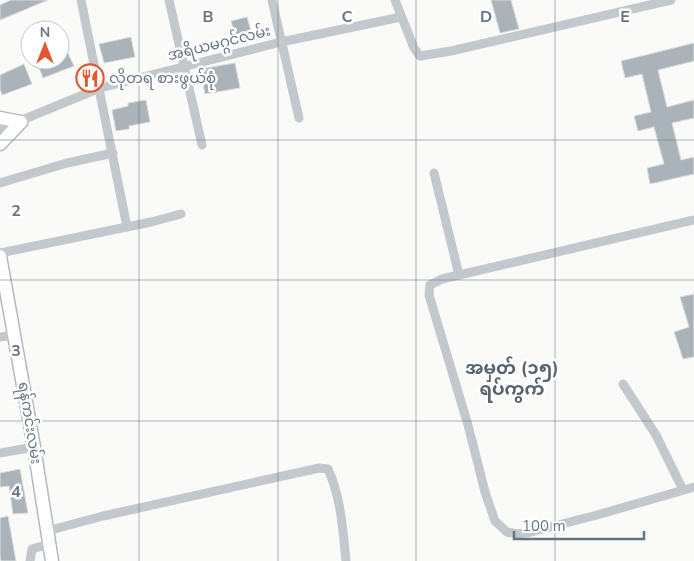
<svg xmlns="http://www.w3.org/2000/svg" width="694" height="561" font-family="'Nunito Sans','Noto Sans Myanmar',sans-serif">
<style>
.building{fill:#aab3b9;stroke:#dcdcda}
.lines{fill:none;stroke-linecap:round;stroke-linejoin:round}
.secondary-casing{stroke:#b3babf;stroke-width:15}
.minor{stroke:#c3c8cc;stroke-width:9}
.secondary{stroke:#fff;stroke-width:12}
.grid{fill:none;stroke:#657683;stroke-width:1;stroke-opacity:0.55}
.labels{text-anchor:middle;stroke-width:5;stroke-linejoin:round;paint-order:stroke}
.street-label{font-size:15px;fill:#657683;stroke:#fff}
.poi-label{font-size:15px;fill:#657683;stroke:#fff;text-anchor:start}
.quarter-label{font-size:18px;font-weight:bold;fill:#57646e;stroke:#fff}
.grid-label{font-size:16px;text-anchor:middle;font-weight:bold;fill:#657683;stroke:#fff;stroke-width:5;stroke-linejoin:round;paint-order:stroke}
</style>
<rect width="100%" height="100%" fill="#fafaf8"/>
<g class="building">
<polygon points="11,0 48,0 0,20 0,5"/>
<polygon points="491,0 511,0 519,29 500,33"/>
<polygon points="247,17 253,38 237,42 231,21"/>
<polygon points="131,37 135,57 104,63 99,44"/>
<polygon points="694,43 694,61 658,70 667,107 694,100 694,118 672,123 681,160 694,157 694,174 650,184 647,168 664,164 654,127 638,131 634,116 651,112 642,74 625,78 621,61"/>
<polygon points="65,47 74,66 43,78 36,60 60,60 60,49"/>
<polygon points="235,63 240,88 205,94 200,69"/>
<polygon points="24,64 32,84 2,95 0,89 0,75"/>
<polygon points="146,100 150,122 129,126 129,129 116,131 112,110 128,106 128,103"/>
<polygon points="694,294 694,357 683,359 674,332 689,327 680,297"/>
<polygon points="20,469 28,513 13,514 9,486 0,487 0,473"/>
<polygon points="8,516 16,561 1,561 0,555 0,518"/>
</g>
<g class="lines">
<g class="secondary-casing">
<g id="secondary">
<polyline points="0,118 21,122"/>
<polyline points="0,144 21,122"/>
<polyline points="0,256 34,447 52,561"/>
</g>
</g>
<g class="minor">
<polyline points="81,0 127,227"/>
<polyline points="169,0 202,145"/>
<polyline points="272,0 299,118"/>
<polyline points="395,0 414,48 420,56 451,51 671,0"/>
<polyline points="0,129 100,88 281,42 401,17"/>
<polyline points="434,173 459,275"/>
<polyline points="0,183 67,163 113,153"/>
<polyline points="694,220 442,279 430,285 429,295 468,425 485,492 495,521 507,532 517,534 531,532 597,515 694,487"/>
<polyline points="0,253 151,222 181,214"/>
<polyline points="0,337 15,335"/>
<polyline points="623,384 656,435 683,490"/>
<polyline points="0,453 34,447"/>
<path d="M47 531 103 516 319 468 328 469C341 497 343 531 346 561"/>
<polyline points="30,561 32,549 49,544"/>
</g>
<use href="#secondary" class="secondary"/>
</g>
<path class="grid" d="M139 0V561M278 0V561M416 0V561M555 0V561M0 140H694M0 280H694M0 421H694"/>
<defs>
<g id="restaurant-ring" transform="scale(1.4375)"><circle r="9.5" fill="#fff" stroke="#e4572e" stroke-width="1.5"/><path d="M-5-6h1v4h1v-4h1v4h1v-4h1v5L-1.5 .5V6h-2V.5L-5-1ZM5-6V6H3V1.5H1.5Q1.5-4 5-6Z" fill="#e4572e"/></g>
</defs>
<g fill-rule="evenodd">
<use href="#restaurant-ring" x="90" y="78"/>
</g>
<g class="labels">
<g class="street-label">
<text transform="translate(219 43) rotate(-14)" y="5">အရိယမဂ္ဂင်လမ်း</text>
<text transform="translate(30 423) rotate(81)" y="5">ရန်ကင်းလမ်း</text>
</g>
<g class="poi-label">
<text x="109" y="83">လိုတရ စားဖွယ်စုံ</text>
</g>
<g class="quarter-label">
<text x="512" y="374">အမှတ် (၁၅)<tspan x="512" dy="21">ရပ်ကွက်</tspan></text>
</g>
</g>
<g class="grid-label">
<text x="208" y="22">B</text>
<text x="347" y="22">C</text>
<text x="486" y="22">D</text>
<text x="625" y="22">E</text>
<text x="16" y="216">2</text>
<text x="16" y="356">3</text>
<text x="16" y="497">4</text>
</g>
<g transform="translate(45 45)"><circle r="24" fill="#ffffff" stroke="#c1c8cd"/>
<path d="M0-4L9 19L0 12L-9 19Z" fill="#e4572e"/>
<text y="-8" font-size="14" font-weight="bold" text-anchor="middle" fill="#657683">N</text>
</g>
<path d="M514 531v8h130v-8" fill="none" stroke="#657683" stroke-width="2.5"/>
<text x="522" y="531" font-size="15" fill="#657683" stroke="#ffffff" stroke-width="4" paint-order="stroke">100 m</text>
</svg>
